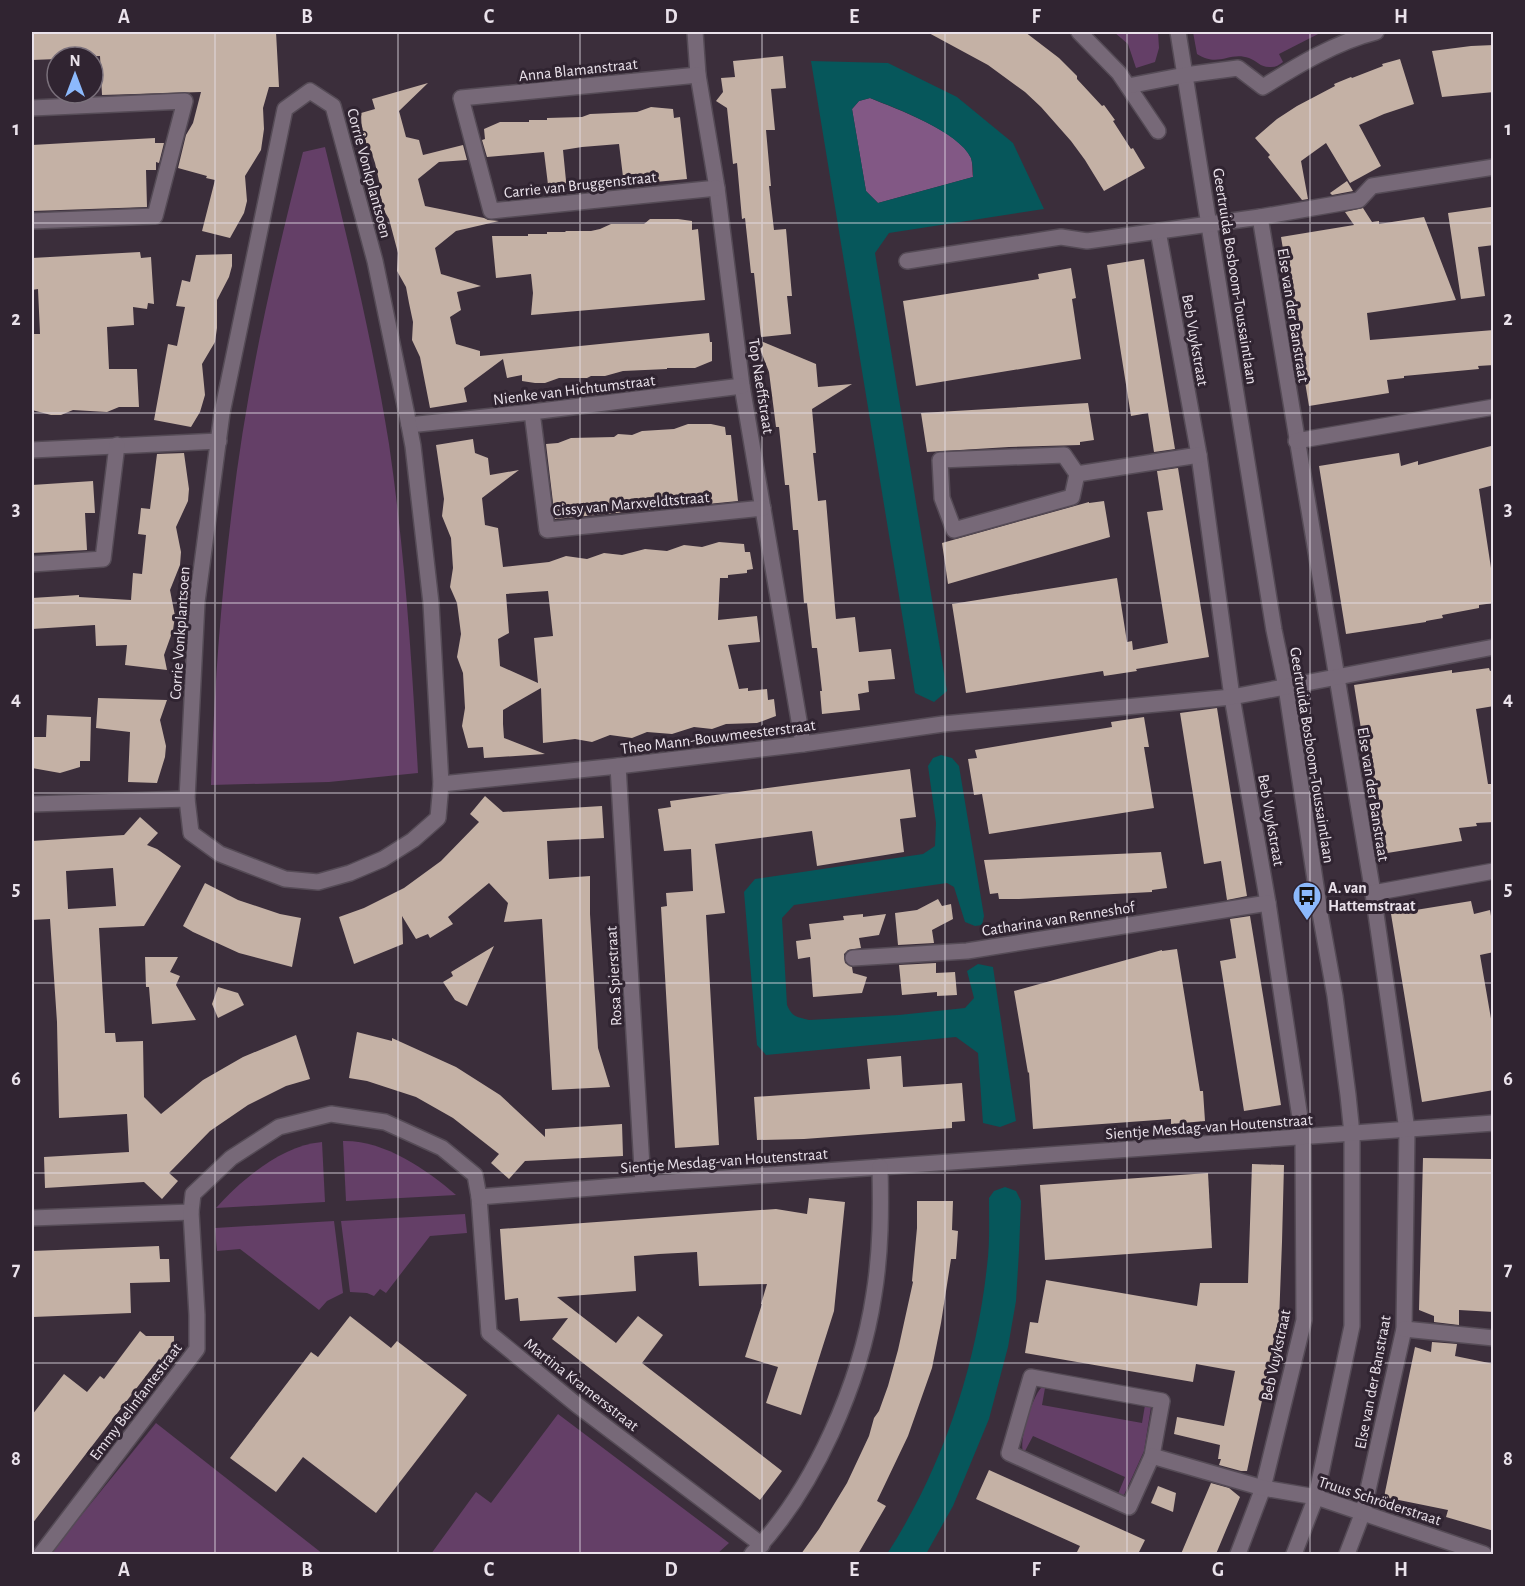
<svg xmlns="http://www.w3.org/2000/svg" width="1525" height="1586" font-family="'Alegreya Sans',sans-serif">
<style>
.green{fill:#643f67}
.forest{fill:#825885}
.water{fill:#06575b;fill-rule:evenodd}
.building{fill:#c4b1a5;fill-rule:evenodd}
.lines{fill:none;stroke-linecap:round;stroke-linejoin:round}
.minor-casing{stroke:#554b56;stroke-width:18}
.minor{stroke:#776978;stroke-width:15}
.grid{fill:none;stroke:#eae2eb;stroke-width:1.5;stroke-opacity:0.55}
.labels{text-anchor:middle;stroke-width:6;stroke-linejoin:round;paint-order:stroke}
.street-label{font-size:16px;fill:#eae2eb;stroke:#302431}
.poi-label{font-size:16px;font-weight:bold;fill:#eae2eb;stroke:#302431;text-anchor:start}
.neatline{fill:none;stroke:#eae2eb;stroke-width:2}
.grid-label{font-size:20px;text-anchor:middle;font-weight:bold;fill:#eae2eb}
</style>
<rect width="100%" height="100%" fill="#3b2e3b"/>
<g class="green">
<polygon points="1114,32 1158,32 1159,48 1155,62 1136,68 1128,44"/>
<path d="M1193 32H1322L1279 54 1283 62C1279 65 1276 67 1271 67 1261 68 1257 61 1249 58 1229 51 1219 68 1197 54Z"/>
<path d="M325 147C349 245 373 343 389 444 405 553 412 663 418 773L329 782 211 785C214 696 220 607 231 518 245 394 272 272 303 152Z"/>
<path d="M343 1141C384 1140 426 1169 456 1195L346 1201Z"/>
<path d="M322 1142 325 1202 216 1208C241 1180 282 1145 322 1142Z"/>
<polygon points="465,1214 467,1233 430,1236 386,1293 380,1289 374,1296 367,1293 350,1292 341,1221"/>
<polygon points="334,1221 343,1293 327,1301 319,1310 240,1249 217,1251 215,1228"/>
<path d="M1041 1388H1045L1042 1405 1142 1423 1145 1405 1151 1407 1144 1451 1124 1495 1118 1494 1125 1477 1033 1436 1025 1451H1023C1019 1439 1033 1396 1041 1388Z"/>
<polygon points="558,1414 729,1543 717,1554 431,1554 476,1492 491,1503"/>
<polygon points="156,1423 323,1554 50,1554"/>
</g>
<path class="forest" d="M870 98C896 109 959 131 971 158 973 164 972 171 973 177L878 203 866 191 852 109 859 101Z"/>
<g class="water">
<path d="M811 61 888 63 957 97 1013 143 1044 209 889 233 875 253 947 691 934 702 915 693ZM870 98C896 108 959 132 971 158 973 164 973 171 973 177L878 203 866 191 852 109 859 101Z"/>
<path d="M941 755 952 758 959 766 984 916 982 925 975 926 965 922 954 887 947 883 794 905 782 918 787 1005C792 1017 797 1017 809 1020L899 1015 965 1008 974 998 967 971 978 964 993 967 1016 1121 1000 1127 983 1123 978 1053 956 1037 766 1055 757 1045 744 892 755 879 923 854 935 846 936 823 928 766 933 758Z"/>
<path d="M1005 1187 1016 1191 1021 1201 1019 1251 1016 1301 1008 1347 989 1419 953 1506 926 1554H887C942 1469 976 1368 987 1266 990 1244 989 1220 989 1198L994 1191Z"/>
</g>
<g class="building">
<polygon points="32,32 276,32 279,87 269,87 263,108 264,129 261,150 245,176 247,201 244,213 230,238 202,231 215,180 206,178 207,176 178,168 186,135 193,123 201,92 102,95 100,56 57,57 57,59 32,60"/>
<polygon points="927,32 1025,32 1059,58 1077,76 1077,79 1102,106 1104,105 1115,120 1113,121 1131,149 1133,148 1145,168 1104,191 1085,160 1071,141 1041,107 1025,92 988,65"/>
<polygon points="1494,45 1494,92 1442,97 1432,51 1471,46"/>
<polygon points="783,56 786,88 771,89 775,130 766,130 771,186 769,186 774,230 786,229 792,296 787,296 791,334 761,337 754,273 751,273 745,218 742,219 737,163 733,164 727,108 716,101 723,92 721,78 735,77 733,61"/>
<polygon points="1400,59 1414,104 1384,114 1359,125 1381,166 1350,183 1326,143 1301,161 1308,199 1302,200 1268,157 1270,155 1255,138 1277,119 1297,106 1335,86 1334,84 1351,77 1352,78 1383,66 1382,64"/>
<polygon points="428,83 399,111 406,137 419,140 423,155 463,145 467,160 439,162 418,179 425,206 484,218 488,220 499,221 456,231 435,248 441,274 481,286 457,292 461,310 450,317 456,344 480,351 480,356 709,333 710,342 712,342 712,361 695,368 667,368 667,369 623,371 605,376 591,376 587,378 559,378 545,383 535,383 522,381 522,375 507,378 503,359 464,388 467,402 430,408 420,357 412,340 413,322 409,303 406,287 397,271 398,253 389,219 380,204 380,185 375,163 371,151 362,136 361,113 375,109 372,99"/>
<polygon points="651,107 673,109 674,118 680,117 687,179 624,185 619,144 582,147 563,150 567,191 549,193 544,152 487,157 482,140 485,139 484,129 500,122 529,122 529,120 547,120 547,118 582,117 590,114 637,112"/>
<polygon points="155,138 155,143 164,143 159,163 156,162 156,170 146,170 147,207 32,211 32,145"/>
<polygon points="1347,181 1353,191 1332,195 1330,193"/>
<polygon points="1491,207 1494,218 1494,245 1478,247 1485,296 1461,299 1448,213"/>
<polygon points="1363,208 1372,222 1379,221 1379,224 1424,217 1456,300 1367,313 1370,340 1494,330 1494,365 1478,366 1479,369 1404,376 1404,378 1387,380 1389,393 1309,406 1281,237 1354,225 1345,212"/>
<polygon points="650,219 678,219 692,221 692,230 698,229 705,300 531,315 533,293 531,274 496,278 492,236 528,236 528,234 547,234 547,232 566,232 565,231 591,231 600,229 611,224 644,224"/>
<polygon points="140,252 141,258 151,257 154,304 148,303 147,309 133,307 134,325 107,327 109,369 137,369 139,407 119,407 107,412 73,410 61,415 51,415 32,410 32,334 40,334 38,289 32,290 32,258"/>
<polygon points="232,254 232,266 229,277 217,300 217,328 215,342 202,364 205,395 200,412 191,427 154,420 168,344 177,346 185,307 176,306 182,280 190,282 196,255"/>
<polygon points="1144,259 1175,449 1154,452 1148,413 1131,416 1107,265"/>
<polygon points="1071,268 1076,298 1072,299 1081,359 916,386 903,301 1039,279 1038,274"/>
<polygon points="756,339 816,364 818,387 852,384 812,409 816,453 813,453 818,501 826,500 836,619 855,617 859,652 891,649 895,679 868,681 869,692 858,694 860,710 822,714 820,691 822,691 817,648 812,648 807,603 804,603 798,530 793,530 789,485 785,485 779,427 776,427 769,372"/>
<polygon points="1088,403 1094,440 1080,442 1080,445 1009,447 927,452 921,413"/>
<polygon points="688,424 711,424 725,427 726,435 731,435 738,501 555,519 546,444 558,443 571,438 614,437 618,434 632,435 642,431 674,429"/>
<path d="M473 439 475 453 488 458 490 475 519 470 482 498 485 525 498 528 503 567 549 562 566 556 587 559 604 553 622 555 645 549 667 551 684 545 702 547 719 542 744 544 745 552H750L753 569 747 570V573L728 575V578H720L718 620 757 616 760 642 728 645 739 689 748 688V691L767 689 768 700 774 699 776 716 757 723 726 724 712 729 694 727 672 734 647 732 632 738 610 735 592 742 575 739 543 743 541 688 503 710V724L504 738 545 754 484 758 483 747 468 748 462 726 465 708 463 673 457 657 461 634 457 603 450 587 453 568 451 538 442 516 444 499 436 445ZM548 591 553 636 534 638 538 683 500 666 498 639 509 633 506 594Z"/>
<polygon points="1491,446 1492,450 1494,449 1494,485 1479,489 1491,568 1494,567 1494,603 1479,605 1479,608 1442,615 1443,618 1426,621 1426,622 1346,634 1319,466 1399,453 1401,466 1418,461 1418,465"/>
<polygon points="184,453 189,489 188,501 176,527 181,552 180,565 170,590 175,616 173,630 164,655 167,670 125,665 127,645 96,646 95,625 32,629 32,598 79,595 79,597 131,600 133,573 142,574 146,535 138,534 140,518 141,508 150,509 157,454"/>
<polygon points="1178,468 1209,657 1136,669 1137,671 1104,676 1103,671 966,693 952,604 1117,578 1127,642 1132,641 1133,650 1168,643 1147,512 1163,510 1157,471"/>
<polygon points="93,481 95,513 85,513 87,550 32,553 32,485"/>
<polygon points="1104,501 1110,537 948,584 942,543 1089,502 1089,503"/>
<polygon points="1489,668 1490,671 1494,670 1494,706 1476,709 1488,784 1494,784 1494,822 1476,823 1477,826 1459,828 1462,841 1381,854 1354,685 1452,670 1452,673"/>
<polygon points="98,698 167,700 160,720 166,746 165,757 157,783 128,782 130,732 96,728"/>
<polygon points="1217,708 1247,896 1227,900 1221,861 1204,864 1180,713"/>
<polygon points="47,715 91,717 90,761 80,761 80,767 60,773 32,768 32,737 46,737"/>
<polygon points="1144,717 1149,747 1144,747 1154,808 989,834 982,794 974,795 968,759 977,758 975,750 1112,727 1111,722"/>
<polygon points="910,769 916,817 900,819 904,852 817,866 812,831 715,844 725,913 706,915 719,1145 675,1148 661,907 667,906 666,893 693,891 691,849 664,851 658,809 671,807 670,801"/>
<polygon points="485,796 503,812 602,806 604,838 547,841 549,879 590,876 590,914 598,1048 610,1087 552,1090 542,919 504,922 508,903 489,883 448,917 453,924 430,938 428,934 416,939 402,916 403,944 354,964 339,917 364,908 404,888 441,861 479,822 470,814"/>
<path d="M140 817 158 833 147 845 157 849 181 866 144 926 99 928 105 1033H115L116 1042 143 1041 144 1097 161 1114 203 1080 243 1057 296 1035 310 1079 286 1086 248 1105 210 1131 169 1173 178 1181 162 1199 144 1182 45 1188 44 1157 129 1152 127 1114 59 1118 57 1022 50 919 32 920V841L124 835ZM113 868 116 906 68 909 66 871Z"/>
<polygon points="1161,852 1167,888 1152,890 1152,892 1019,899 999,899 998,893 990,894 984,860"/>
<polygon points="205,883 238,900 280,914 301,918 292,967 239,953 193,932 183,926"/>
<polygon points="938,899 942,906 951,904 953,919 932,930 934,943 898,945 895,913 917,910"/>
<polygon points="1471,901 1474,914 1490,910 1491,916 1494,916 1494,952 1480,955 1494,1036 1494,1090 1422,1102 1391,914"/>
<polygon points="863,914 863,917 886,914 879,935 859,938 861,948 848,950 844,954 845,963 852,967 853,973 867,977 862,993 813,997 810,957 798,959 796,941 811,939 809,924 844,920 843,916"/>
<polygon points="1250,916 1281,1105 1244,1111 1220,961 1236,958 1230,919"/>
<polygon points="494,946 467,1006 455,1000 443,982 453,976 451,972"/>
<polygon points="1177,949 1200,1091 1203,1091 1205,1121 1171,1124 1171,1119 1033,1129 1029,1072 1028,1073 1014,991 1162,950 1162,951"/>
<polygon points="145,957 178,957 170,972 180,976 176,985 196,1020 152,1024 149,987 146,987"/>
<polygon points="936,963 936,973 955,972 957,995 937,996 937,992 902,995 899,965"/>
<polygon points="218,987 238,993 244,1005 218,1018 212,1004"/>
<polygon points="357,1032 392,1041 392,1038 456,1067 500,1095 545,1137 545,1129 622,1124 623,1156 525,1161 509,1179 491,1163 499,1154 453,1118 416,1097 367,1081 349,1078"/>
<polygon points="901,1056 903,1087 962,1083 965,1121 952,1122 952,1128 804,1139 757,1140 754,1097 870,1089 867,1059"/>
<polygon points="1423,1158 1494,1159 1494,1312 1459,1310 1459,1325 1434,1322 1434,1316 1419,1310"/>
<polygon points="1252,1164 1284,1165 1282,1242 1279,1321 1247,1471 1241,1471 1219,1465 1221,1459 1218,1459 1220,1445 1174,1434 1177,1417 1224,1426 1235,1371 1196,1364 1193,1382 1025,1353 1030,1322 1038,1323 1046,1280 1197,1306 1200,1283 1248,1283"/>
<polygon points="1208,1173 1212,1248 1045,1260 1040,1185"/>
<polygon points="809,1198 845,1202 834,1311 801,1415 766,1403 778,1367 745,1357 762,1304 761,1304 767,1284 699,1286 697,1252 659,1254 634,1256 636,1291 557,1297 616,1343 638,1316 663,1335 642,1363 782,1471 760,1500 552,1339 568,1318 520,1321 518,1298 505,1300 500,1229 776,1209 807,1214"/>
<polygon points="917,1201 953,1201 952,1230 958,1231 956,1259 951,1259 941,1323 932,1368 908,1436 877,1501 886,1506 858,1554 801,1554 819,1529 847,1483 869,1436 874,1418 879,1411 888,1386 898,1350 913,1282 912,1281 917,1228"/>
<polygon points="159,1246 160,1259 169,1259 170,1282 130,1283 131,1313 33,1317 32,1251"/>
<polygon points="350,1316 391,1348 397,1341 467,1395 376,1513 303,1457 276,1492 230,1458 311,1352 318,1357"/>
<polygon points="140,1331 146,1336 174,1336 174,1348 163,1362 159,1359 32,1524 32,1415 64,1374 87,1392 100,1376 104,1379"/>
<polygon points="1432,1342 1457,1344 1455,1356 1494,1364 1494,1531 1446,1517 1448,1510 1384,1497 1415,1347 1431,1352"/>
<polygon points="989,1470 1145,1540 1138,1554 1076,1554 1080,1546 976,1499"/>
<polygon points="1211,1483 1229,1488 1240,1497 1226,1530 1216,1554 1181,1554"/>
<polygon points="1158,1486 1176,1493 1173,1512 1151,1503"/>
</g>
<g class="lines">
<g class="minor-casing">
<g id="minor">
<polyline points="695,32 698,75 717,188 742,386 803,744"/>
<polyline points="1079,32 1119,73 1158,131"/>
<polyline points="1178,32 1274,630 1286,687 1320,913 1335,996 1348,1095 1352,1134 1352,1326 1316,1497 1294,1554"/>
<polyline points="698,75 461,98 491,211 717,188"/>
<path d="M1128 86 1185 75 1238 68 1263 87C1298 65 1336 42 1376 32"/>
<polyline points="32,108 185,101 155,216 32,221"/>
<polyline points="1260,217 1373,893 1407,1130 1404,1329 1363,1512 1347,1554"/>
<polyline points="1158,231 1199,455 1232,697 1268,903 1303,1138 1304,1320 1263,1488 1238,1554"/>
<polyline points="907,261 1061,237 1087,241 1260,217 1359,200 1372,186 1494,167"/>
<polyline points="532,412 547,530 763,508"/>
<polyline points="409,425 532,412 742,386"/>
<polyline points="1296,441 1494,407"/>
<polyline points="32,450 219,441"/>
<polyline points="1077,474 1064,455 940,460 942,498 954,530 1072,497 1077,474 1199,455"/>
<polyline points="32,564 103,559 117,445"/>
<polyline points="618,766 643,1184"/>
<polyline points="187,799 197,602 222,413 285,109 310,91 333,106 375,261 409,425 413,446 431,603 441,784"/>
<polyline points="32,804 187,799 191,833 220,854 251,866 285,879 318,882 350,873 383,859 413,840 438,818 441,784 618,766 803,744 943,724 1232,697 1494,647"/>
<polyline points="1373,893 1494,871"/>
<polyline points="853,958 967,951 1268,903"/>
<polyline points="479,1197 489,1333 577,1405 762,1545"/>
<polyline points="32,1218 191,1212 193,1194 231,1158 279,1127 331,1114 385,1122 442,1148 475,1175 479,1197 643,1184 1494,1123"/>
<polyline points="1404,1329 1494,1338"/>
<polygon points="1031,1377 1162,1401 1152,1456 1129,1507 1009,1453"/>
<polyline points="1152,1456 1263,1488 1316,1497 1484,1554"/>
<polyline points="41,1554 197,1349 197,1315 191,1212"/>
<path d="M752 1554C814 1490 861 1382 874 1294 881 1251 881 1209 880 1167"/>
</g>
</g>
<use href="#minor" class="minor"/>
</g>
<path class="grid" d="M215 32V1554M398 32V1554M580 32V1554M762 32V1554M945 32V1554M1127 32V1554M1310 32V1554M32 223H1494M32 413H1494M32 603H1494M32 793H1494M32 983H1494M32 1173H1494M32 1363H1494"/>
<defs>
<g id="bus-pin" transform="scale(1.5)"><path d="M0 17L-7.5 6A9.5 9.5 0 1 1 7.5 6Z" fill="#8cb9fc" stroke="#302431"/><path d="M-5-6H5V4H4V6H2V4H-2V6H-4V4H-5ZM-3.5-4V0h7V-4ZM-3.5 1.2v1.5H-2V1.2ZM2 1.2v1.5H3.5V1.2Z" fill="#111"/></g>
</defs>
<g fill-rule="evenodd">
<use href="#bus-pin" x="1307" y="896"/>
</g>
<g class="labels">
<g class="street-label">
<text transform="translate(578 69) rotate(-6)" y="6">Anna Blamanstraat</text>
<text transform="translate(370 173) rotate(75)" y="6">Corrie Vonkplantsoen</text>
<text transform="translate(580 184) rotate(-6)" y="6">Carrie van Bruggenstraat</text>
<text transform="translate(1236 276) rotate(81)" y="6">Geertruida Bosboom-Toussaintlaan</text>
<text transform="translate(1294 315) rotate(81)" y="6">Else van der Banstraat</text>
<text transform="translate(1196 340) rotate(80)" y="6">Beb Vuykstraat</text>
<text transform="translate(762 386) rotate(81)" y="6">Top Naeffstraat</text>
<text transform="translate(574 389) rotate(-7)" y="6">Nienke van Hichtumstraat</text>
<text transform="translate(631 503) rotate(-5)" y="6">Cissy van Marxveldtstraat</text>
<text transform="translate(179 633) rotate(-86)" y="6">Corrie Vonkplantsoen</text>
<text transform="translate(718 736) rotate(-7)" y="6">Theo Mann-Bouwmeesterstraat</text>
<text transform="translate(1313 755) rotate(81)" y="6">Geertruida Bosboom-Toussaintlaan</text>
<text transform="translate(1374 794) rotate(81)" y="6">Else van der Banstraat</text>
<text transform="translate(1272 820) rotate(80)" y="6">Beb Vuykstraat</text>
<text transform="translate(1058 918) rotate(-9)" y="6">Catharina van Renneshof</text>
<text transform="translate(613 976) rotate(-93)" y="6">Rosa Spierstraat</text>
<text transform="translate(1209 1126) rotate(-4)" y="6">Sientje Mesdag-van Houtenstraat</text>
<text transform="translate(724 1160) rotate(-4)" y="6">Sientje Mesdag-van Houtenstraat</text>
<text transform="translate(1275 1355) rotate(-78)" y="6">Beb Vuykstraat</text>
<text transform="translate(1372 1382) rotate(-79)" y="6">Else van der Banstraat</text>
<text transform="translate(582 1384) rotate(38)" y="6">Martina Kramersstraat</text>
<text transform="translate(135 1401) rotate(-53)" y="6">Emmy Belinfantestraat</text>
<text transform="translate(1380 1500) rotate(18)" y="6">Truus Schröderstraat</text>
</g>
<g class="poi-label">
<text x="1328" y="893">A. van<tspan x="1328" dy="18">Hattemstraat</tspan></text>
</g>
</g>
<rect width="1525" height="1586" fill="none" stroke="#302431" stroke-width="66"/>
<g transform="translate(75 75)"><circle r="28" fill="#302431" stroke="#7a707b" stroke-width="1.5"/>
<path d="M0-4.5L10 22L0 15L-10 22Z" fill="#8cb9fc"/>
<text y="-9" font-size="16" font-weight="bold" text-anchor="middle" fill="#eae2eb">N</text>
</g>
<rect x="33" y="33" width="1459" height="1520" class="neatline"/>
<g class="grid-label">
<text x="124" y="23">A</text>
<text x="307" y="23">B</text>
<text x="489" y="23">C</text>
<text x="671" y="23">D</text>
<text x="854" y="23">E</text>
<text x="1036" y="23">F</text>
<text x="1218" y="23">G</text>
<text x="1401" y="23">H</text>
<text x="16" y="135">1</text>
<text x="1508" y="135">1</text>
<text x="16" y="325">2</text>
<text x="1508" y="325">2</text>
<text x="16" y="515">3</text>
<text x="1508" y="515">3</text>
<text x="16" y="705">4</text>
<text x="1508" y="705">4</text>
<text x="16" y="895">5</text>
<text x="1508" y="895">5</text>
<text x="16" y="1085">6</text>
<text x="1508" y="1085">6</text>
<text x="16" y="1275">7</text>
<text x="1508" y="1275">7</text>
<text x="16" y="1465">8</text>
<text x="1508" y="1465">8</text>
<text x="124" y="1576">A</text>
<text x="307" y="1576">B</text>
<text x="489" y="1576">C</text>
<text x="671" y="1576">D</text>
<text x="854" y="1576">E</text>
<text x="1036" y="1576">F</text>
<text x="1218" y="1576">G</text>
<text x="1401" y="1576">H</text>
</g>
</svg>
